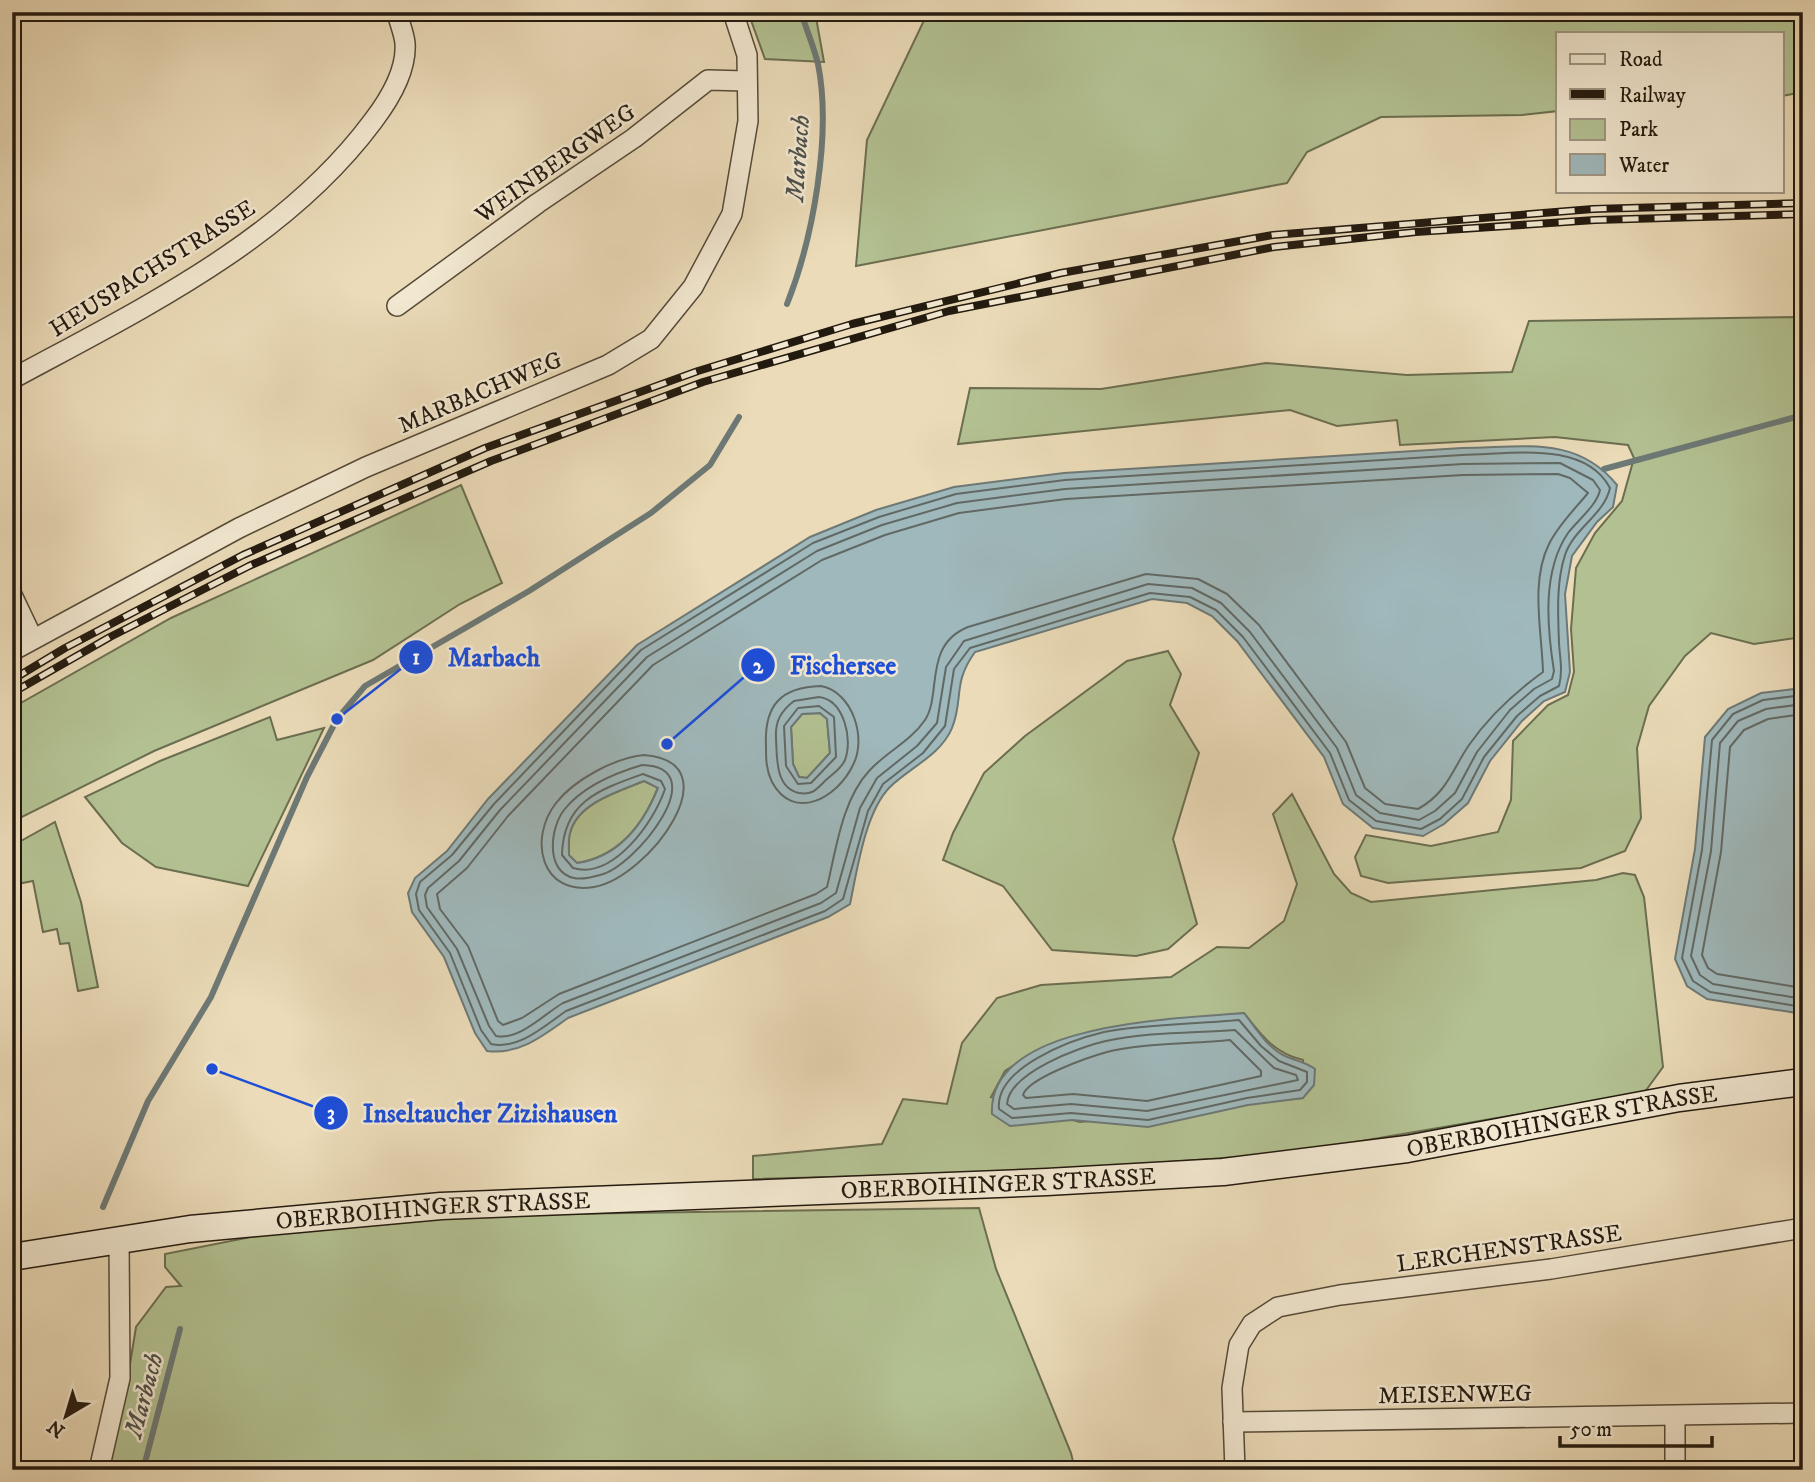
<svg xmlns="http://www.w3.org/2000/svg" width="1815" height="1482" font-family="'IM FELL DW Pica',serif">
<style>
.green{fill:#b3c192;stroke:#6b6e50;stroke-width:2;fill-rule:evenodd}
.water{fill:#9fb8bb;stroke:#6d7976;stroke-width:2;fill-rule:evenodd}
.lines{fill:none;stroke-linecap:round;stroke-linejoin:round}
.shore{stroke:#616965;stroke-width:2}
.stream{stroke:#6d7976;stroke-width:6}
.street-casing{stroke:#554a39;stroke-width:22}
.secondary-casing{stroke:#231a0f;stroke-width:29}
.street{stroke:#f2e8d1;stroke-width:19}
.secondary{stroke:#f2e8d1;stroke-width:26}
.rail-casing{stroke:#231a0f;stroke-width:8}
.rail{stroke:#f2e8d1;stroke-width:5;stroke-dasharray:16;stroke-linecap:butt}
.labels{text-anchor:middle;stroke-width:5;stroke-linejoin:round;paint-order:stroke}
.street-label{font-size:24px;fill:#231a0f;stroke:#f2e8d1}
.water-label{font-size:26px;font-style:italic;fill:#4e514b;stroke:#f2e8d1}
.leader{fill:none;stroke:#1d4ed8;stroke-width:2.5}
.callout-dot{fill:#1d4ed8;stroke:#f2e8d1;stroke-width:2.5}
.mark-label{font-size:21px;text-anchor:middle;font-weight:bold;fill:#fff}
.callout-label{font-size:26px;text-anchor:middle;font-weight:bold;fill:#1d4ed8;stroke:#f2e8d1;stroke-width:5;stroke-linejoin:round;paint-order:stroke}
</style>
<rect width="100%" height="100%" fill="#ebdbb8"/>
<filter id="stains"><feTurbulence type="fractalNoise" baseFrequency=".00286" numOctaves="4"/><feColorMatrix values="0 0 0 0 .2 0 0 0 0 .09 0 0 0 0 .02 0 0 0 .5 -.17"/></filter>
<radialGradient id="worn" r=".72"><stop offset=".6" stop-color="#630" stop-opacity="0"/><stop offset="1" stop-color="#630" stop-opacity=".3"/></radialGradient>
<g class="green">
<polygon points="748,12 815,12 824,62 765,59"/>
<polygon points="928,12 1803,12 1803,92 1782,96 1782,33 1558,33 1558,111 1522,115 1381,117 1307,152 1287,183 856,266 867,140"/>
<polygon points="1803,317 1803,637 1754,644 1711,633 1685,656 1649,706 1637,748 1641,818 1625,851 1581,868 1388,883 1361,876 1355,857 1366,835 1431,846 1498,832 1511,800 1513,741 1548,705 1568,695 1574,672 1571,629 1576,568 1595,533 1622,501 1634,458 1628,445 1555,437 1400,445 1397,420 1337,426 1290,410 958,444 970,388 1101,389 1266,363 1407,375 1512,372 1529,321"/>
<polygon points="461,485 502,583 460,604 373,660 154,751 12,822 12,708 171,618"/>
<polygon points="1168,651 1181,674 1170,705 1199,753 1173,839 1197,924 1168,949 1136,956 1052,950 1003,886 943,860 953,833 984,773 1025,736 1127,661"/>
<polygon points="820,713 827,719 830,753 807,778 799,777 793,764 791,727 802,714"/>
<polygon points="270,717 277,740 324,728 248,886 156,867 122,843 85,797 160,761"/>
<path d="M644 781 658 787C643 826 619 856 577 863L569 856C569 849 568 840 570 833 577 803 620 791 644 781Z"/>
<path d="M1292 794 1334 874 1351 893 1371 902 1596 880 1623 873 1635 875 1644 897 1663 1067 1644 1093 1291 1153 1032 1172 753 1179V1156L882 1144 903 1099 947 1104 962 1043 997 998 1041 985 1171 977 1217 947 1249 948 1284 921 1297 884 1273 814ZM1244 1013C1262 1036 1274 1053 1303 1060V1098L1080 1122 991 1097 1005 1071 1036 1051Z"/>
<polygon points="55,822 81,902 98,987 78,991 69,943 60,944 57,929 43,932 33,881 12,885 12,846"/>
<polygon points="979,1208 996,1269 1071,1453 1075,1470 105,1470 124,1401 136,1327 166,1287 181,1286 165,1267 165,1254 271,1233 483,1215"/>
</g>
<g class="water">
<path d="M1462 448C1521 448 1576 434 1617 485L1613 507 1597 522 1572 556 1565 594 1570 672 1565 692 1544 701 1522 721 1490 761 1468 803 1444 824 1423 836 1373 828 1343 804 1324 757 1237 641 1212 616 1187 603 1152 599 975 652C952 684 964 698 952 728 941 755 909 768 890 787 865 812 857 871 850 904L828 917 568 1018C543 1036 519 1055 487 1051L475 1033 444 957 412 912 408 893 415 878 447 851 488 799 637 645 810 537 876 510 954 487 1064 473ZM820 713 827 719 830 753 807 778 799 777 793 764 791 727 802 714ZM644 781 658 788C643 825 619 857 577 863L569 855C569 848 568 840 570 833 577 803 619 791 644 781Z"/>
<polygon points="1803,688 1803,1014 1707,999 1687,986 1675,959 1695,849 1705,737 1728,709 1761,693"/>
<path d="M1244 1013C1255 1027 1267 1047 1283 1055 1295 1061 1304 1061 1315 1069L1314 1085 1303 1098 1248 1105 1148 1127 1072 1120 1010 1126 992 1114C987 1021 1180 1019 1244 1013Z"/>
</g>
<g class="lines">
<g class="shore">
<path d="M1462 455C1508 455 1584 439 1610 488 1604 515 1574 528 1565 555 1556 583 1558 614 1559 643 1560 659 1563 670 1559 686L1540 696 1517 716 1484 757 1462 799 1440 819 1421 829 1376 821 1349 800 1330 753 1243 637 1216 610 1190 597 1150 593 970 648 954 669 945 726 923 753 883 784 868 811 843 899 825 911 566 1011C544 1026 519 1050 491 1044L481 1030 450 953 419 910 416 894 420 882 452 855 494 804 641 650 813 543 879 517 956 494 1065 480Z"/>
<path d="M1560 463 1593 480 1600 490C1597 505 1578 520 1568 533 1542 571 1547 627 1554 671L1552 679 1534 689 1510 710 1477 752 1455 793 1435 811 1419 820 1380 813 1356 795 1337 748 1250 632 1221 603 1192 588 1148 584 964 641 946 667 937 723 917 746 877 778 860 808 836 893 821 903 563 1003C544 1014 519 1041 496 1036L489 1026 457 949 427 907 425 895 428 888 459 861 500 810 647 657 817 551 882 525 957 503 1065 489 1463 464Z"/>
<path d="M1558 474 1570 478 1588 493C1575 509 1559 524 1549 544 1530 582 1542 632 1543 672 1514 693 1490 715 1469 745 1452 770 1447 793 1418 809L1385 804 1365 788 1346 742 1259 625 1227 594 1198 579 1146 574 968 627C923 645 942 694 925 720 910 742 886 752 869 771 842 800 836 850 827 887L816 894 559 994 522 1018 503 1025 498 1021 468 946 440 909 437 894 467 868 508 816 653 665 822 560 885 535 959 513 1066 499 1463 475Z"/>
<path d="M821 686C853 692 867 739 853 765 838 797 794 823 772 782 766 770 766 759 766 746 764 705 781 687 821 686Z"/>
<polyline points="1803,695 1763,700 1733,714 1712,740 1702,850 1682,958 1693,981 1710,992 1803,1007"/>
<path d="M819 697C844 700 853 739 845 760 840 771 830 775 823 783 815 791 811 795 799 793 775 788 777 757 776 738 775 721 781 711 794 701Z"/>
<polyline points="1803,704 1766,709 1738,721 1720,743 1711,851 1691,956 1700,975 1713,984 1803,999"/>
<polygon points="819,706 834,717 836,757 811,783 798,784 786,766 784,726 798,708"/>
<polyline points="1803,714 1768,719 1744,730 1730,747 1721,852 1702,955 1708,968 1717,974 1803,988"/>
<path d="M644 755C735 762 648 878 594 887 541 896 528 839 556 803 574 780 614 758 644 755Z"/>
<path d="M642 765C716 767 635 867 600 875 593 877 582 880 574 878 545 872 550 828 564 810 582 787 615 773 642 765Z"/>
<path d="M643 774 661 781 665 789C654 822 613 880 573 868L562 855C563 802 598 790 643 774Z"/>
<path d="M1239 1020 1261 1046 1279 1061 1307 1072V1082L1300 1090 1247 1098 1148 1120 1071 1113 1012 1118 999 1109C995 1068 1070 1040 1104 1032 1144 1024 1198 1024 1239 1020Z"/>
<path d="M1235 1030 1274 1068 1296 1075 1298 1080 1147 1111 1071 1104 1014 1109 1007 1104C1009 1073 1079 1047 1106 1041 1147 1032 1193 1033 1235 1030Z"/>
<path d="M1230 1040 1261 1071V1076L1147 1101 1073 1094 1026 1098 1023 1095C1028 1078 1089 1057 1107 1052 1138 1043 1195 1044 1230 1040Z"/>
</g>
<g class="stream">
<path d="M787 304C813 239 832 134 818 64 814 47 806 29 801 12"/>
<polyline points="1604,469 1803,415"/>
<polyline points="103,1207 148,1101 211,997 307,777 337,719 365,686 529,591 651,513 710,465 739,417"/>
<polyline points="143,1470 180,1329"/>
</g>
<g class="street-casing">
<g id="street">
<polyline points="397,306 538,203 634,138 708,80 746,81"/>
<path d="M12 379C141 309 284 241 373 121 389 100 407 70 405 43 404 33 399 22 397 12"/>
<polyline points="12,595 33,639"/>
<polyline points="12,651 239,528 366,467 608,365 651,339 693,287 732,214 748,121 747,55 733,12"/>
<polyline points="1675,1416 1675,1470"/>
<polyline points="1233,1422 1803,1413"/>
<polyline points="99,1470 120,1378 119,1239"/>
<polyline points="1235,1470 1232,1388 1239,1345 1252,1324 1278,1307 1340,1295 1551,1269 1803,1228"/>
</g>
</g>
<g class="secondary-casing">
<g id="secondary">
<path id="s1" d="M12 1257 190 1229 441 1206 1047 1182 1223 1172 1407 1149 1679 1098 1803 1082"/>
</g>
</g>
<use href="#street" class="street"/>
<use href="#secondary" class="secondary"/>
<g class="rail-casing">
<g id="rail">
<polyline points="12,680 65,648 243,555 485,448 698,371 852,324 1061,273 1273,235 1593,209 1803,203"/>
<polyline points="12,693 110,637 249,566 491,461 703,382 949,311 1274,247 1416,232 1595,220 1803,214"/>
</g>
</g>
<use href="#rail" class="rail"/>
</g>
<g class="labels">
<g class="street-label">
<text transform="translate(555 163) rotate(-35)" y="8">WEINBERGWEG</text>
<text transform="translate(152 268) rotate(-32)" y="8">HEUSPACHSTRASSE</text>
<text transform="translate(480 392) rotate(-23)" y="8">MARBACHWEG</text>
<text dy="8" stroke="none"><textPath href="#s1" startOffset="1558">OBERBOIHINGER STRASSE</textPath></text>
<text dy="8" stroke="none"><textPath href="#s1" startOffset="990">OBERBOIHINGER STRASSE</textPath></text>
<text dy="8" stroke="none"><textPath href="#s1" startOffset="424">OBERBOIHINGER STRASSE</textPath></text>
<text transform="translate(1509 1248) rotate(-8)" y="8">LERCHENSTRASSE</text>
<text transform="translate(1455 1394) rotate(-1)" y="8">MEISENWEG</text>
</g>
<g class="water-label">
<text transform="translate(797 158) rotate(-86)" y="9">Marbach</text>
<text transform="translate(143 1395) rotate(-75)" y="9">Marbach</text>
</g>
</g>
<path class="leader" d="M337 719L416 657M667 744L758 665M212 1069L331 1113"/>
<g class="callout-dot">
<circle cx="337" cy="719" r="7"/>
<circle cx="667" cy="744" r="7"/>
<circle cx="212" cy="1069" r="7"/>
<circle cx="416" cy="657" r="18"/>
<circle cx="758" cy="665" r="18"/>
<circle cx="331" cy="1113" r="18"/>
</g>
<g class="mark-label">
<text x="416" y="664">1</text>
<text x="758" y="673">2</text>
<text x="331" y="1120">3</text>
</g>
<g class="callout-label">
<text x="494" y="666">Marbach</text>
<text x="843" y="674">Fischersee</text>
<text x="490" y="1122">Inseltaucher Zizishausen</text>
</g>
<rect width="1815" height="1482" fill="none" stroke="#ebdbb8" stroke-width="42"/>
<rect x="14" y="14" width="1787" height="1454" fill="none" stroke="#231a0f" stroke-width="3.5"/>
<rect x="21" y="21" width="1773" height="1440" fill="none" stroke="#231a0f" stroke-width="2"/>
<rect x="1556" y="32" width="228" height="161" fill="#f2e8d1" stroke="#9f9683" stroke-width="2"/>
<rect x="1570" y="54" width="35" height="10" fill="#f2e8d1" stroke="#9f9683" stroke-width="2"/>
<text x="1619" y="66" font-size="21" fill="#231a0f">Road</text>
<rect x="1570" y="89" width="35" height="10" fill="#231a0f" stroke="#9f9683" stroke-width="2"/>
<text x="1619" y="102" font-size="21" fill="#231a0f">Railway</text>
<rect x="1570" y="119" width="35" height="21" fill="#b3c192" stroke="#9f9683" stroke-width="2"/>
<text x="1619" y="136" font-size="21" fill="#231a0f">Park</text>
<rect x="1570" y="154" width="35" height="21" fill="#9fb8bb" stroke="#9f9683" stroke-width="2"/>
<text x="1619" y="172" font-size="21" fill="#231a0f">Water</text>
<g transform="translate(66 1416) rotate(218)" stroke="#f2e8d1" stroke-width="5" paint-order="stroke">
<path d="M0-5L12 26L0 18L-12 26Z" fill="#231a0f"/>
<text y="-10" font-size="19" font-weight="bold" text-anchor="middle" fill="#231a0f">N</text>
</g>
<path d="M1560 1436v10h152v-10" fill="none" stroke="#231a0f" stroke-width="3.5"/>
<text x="1570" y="1436" font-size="21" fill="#231a0f" stroke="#f2e8d1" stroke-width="5" paint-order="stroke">50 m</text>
<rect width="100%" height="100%" filter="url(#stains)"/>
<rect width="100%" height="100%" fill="url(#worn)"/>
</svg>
